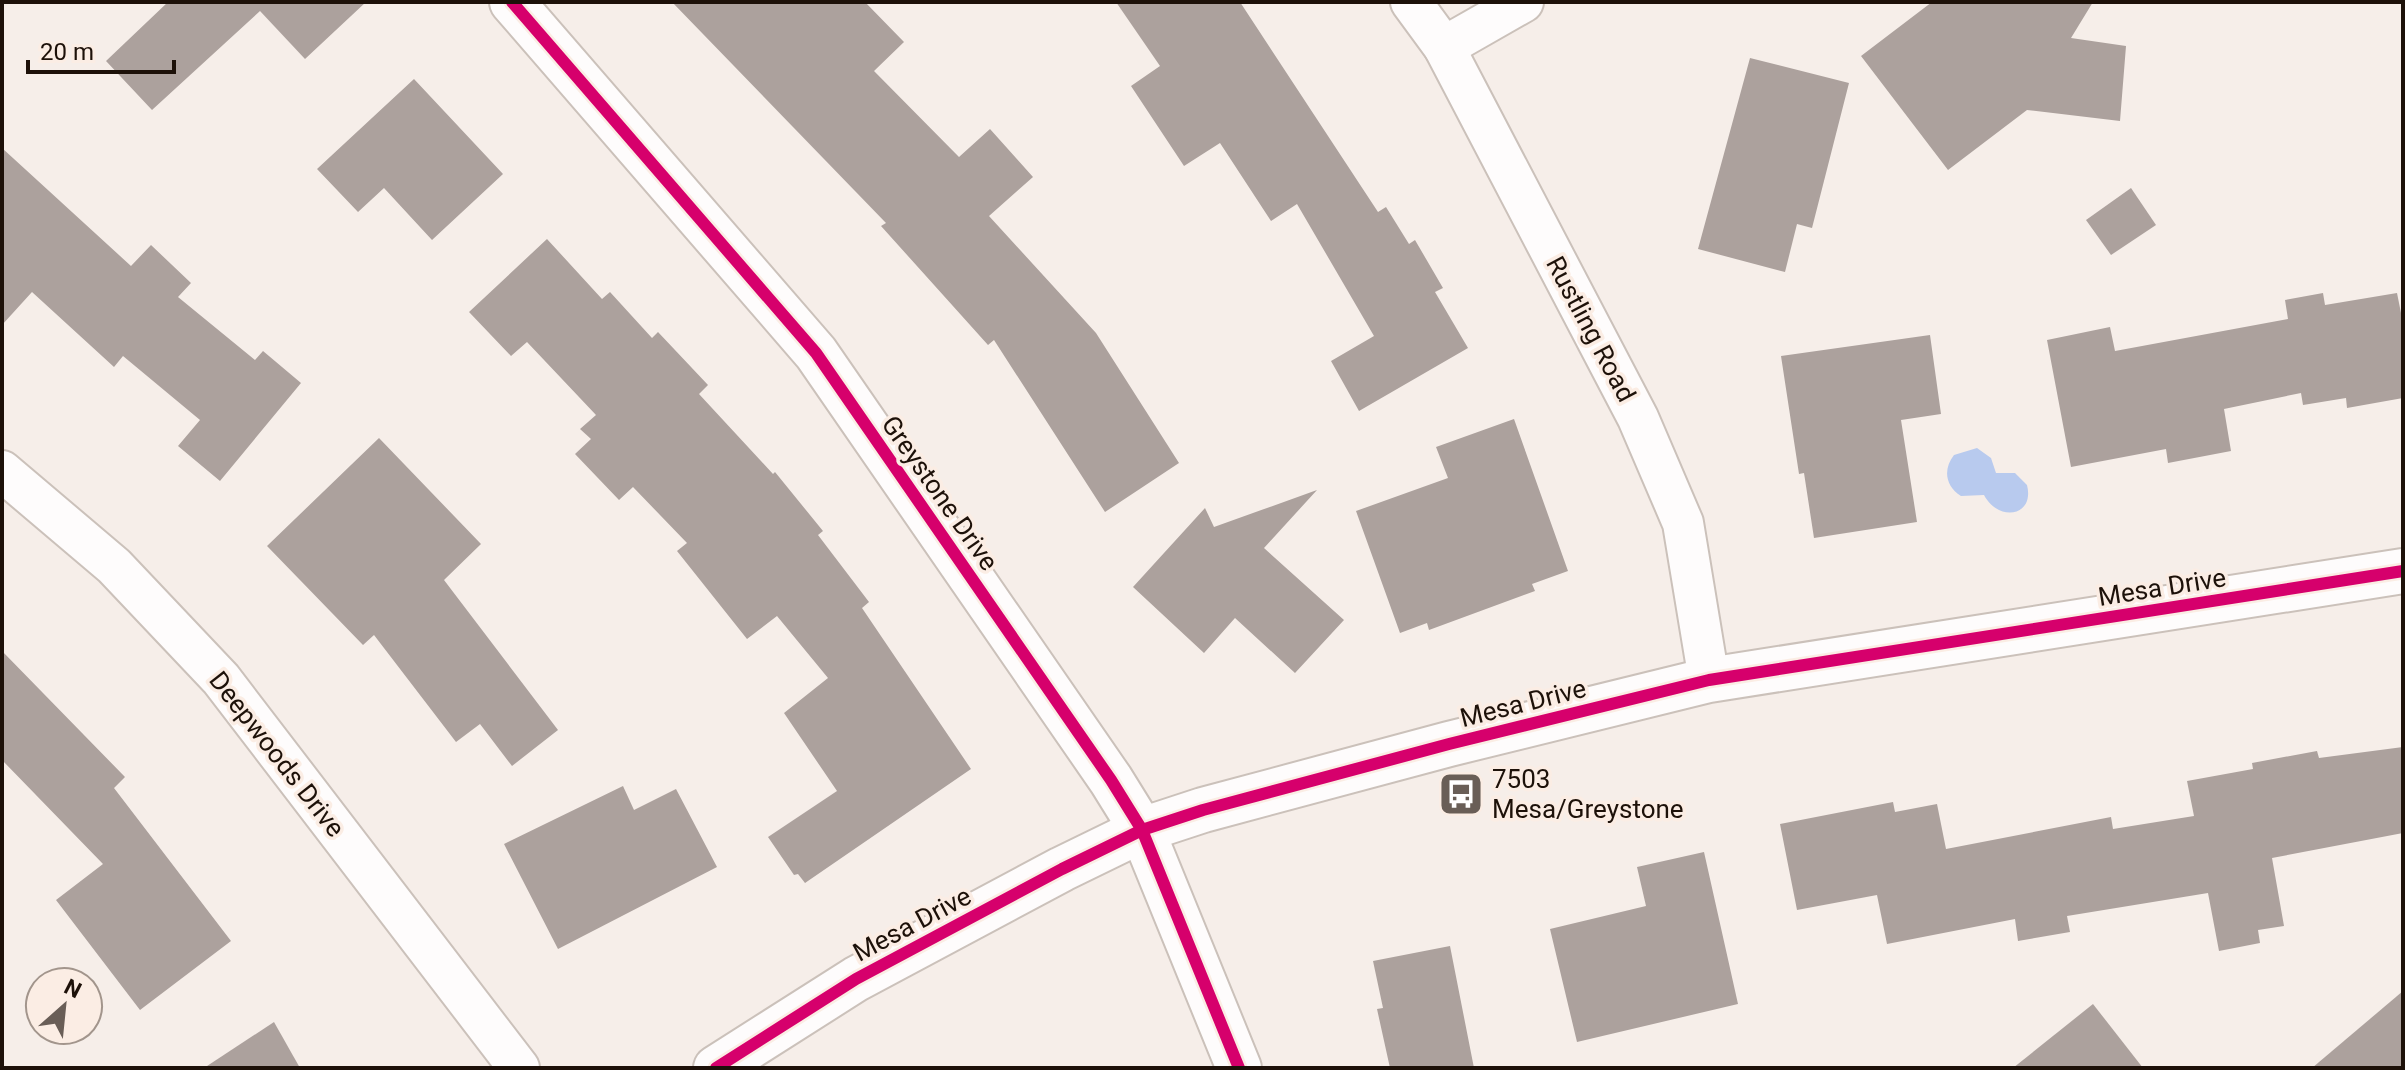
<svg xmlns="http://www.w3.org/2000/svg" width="2405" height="1070" font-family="Roboto,sans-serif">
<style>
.water{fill:#b8caee}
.building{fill:#aca19d}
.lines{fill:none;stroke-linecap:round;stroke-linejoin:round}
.street-casing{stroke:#cbc1ba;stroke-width:44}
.secondary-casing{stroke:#cbc1ba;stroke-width:48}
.street{stroke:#fefcfc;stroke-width:40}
.secondary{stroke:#fefcfc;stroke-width:44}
.cycleway-casing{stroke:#fbede4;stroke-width:17}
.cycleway{stroke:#d6006c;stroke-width:12}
.labels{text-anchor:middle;stroke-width:7;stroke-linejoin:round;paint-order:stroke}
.street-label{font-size:26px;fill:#1d1109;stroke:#fbede4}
.poi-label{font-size:26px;fill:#1d1109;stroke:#fbede4;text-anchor:start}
</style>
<rect width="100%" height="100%" fill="#f6eee9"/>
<path class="water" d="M1977 448 1991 458 1996 473H2015L2027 485C2035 516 1999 523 1984 495L1961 496C1945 486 1943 469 1954 455Z"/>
<g class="building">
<polygon points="168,2 366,2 305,59 260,11 152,110 106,61"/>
<polygon points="672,2 865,2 904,42 874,71 959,157 990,129 1033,177 989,216 1096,333 1179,463 1105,512 994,340 988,345 881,226 886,223"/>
<polygon points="1116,2 1240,2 1378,212 1386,207 1409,244 1415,240 1443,288 1435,292 1468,348 1359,411 1331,361 1374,336 1297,204 1271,221 1220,143 1184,166 1131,86 1160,66"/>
<polygon points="1932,2 2093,2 2071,38 2126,46 2120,121 2027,110 1948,170 1861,56"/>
<polygon points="1750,58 1849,83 1812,228 1797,224 1785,272 1698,249"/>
<polygon points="414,79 503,174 432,240 384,188 358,212 317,169"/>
<polygon points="2,148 131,266 151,245 191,283 178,297 255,360 263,351 301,383 220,481 178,446 200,420 123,356 114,367 32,292 2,325"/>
<polygon points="2131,188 2156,225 2111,255 2086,220"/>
<polygon points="547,239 602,299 610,292 652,338 658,332 708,385 699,394 773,474 775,472 823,531 818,535 869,602 862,608 971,769 805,883 798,874 794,875 768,837 837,791 784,713 828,678 777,616 747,639 677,551 687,543 633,487 619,500 575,454 591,439 580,429 596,415 527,342 511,356 469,312"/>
<polygon points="2323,293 2325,305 2397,293 2403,323 2403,398 2347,408 2346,398 2303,405 2301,393 2224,409 2231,451 2168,463 2166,449 2071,467 2047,340 2110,327 2115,351 2288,319 2285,300"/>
<polygon points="1930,335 1941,414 1901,420 1917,522 1814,538 1804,473 1799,474 1781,356"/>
<polygon points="1514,419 1568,571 1532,584 1535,591 1429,630 1427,623 1400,633 1356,511 1448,478 1436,447"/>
<polygon points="379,438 481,544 444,580 558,730 512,766 480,724 456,742 374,635 363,645 267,546"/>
<polygon points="1317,490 1264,548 1344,620 1295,673 1235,618 1204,653 1133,587 1205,508 1214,527"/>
<polygon points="2,651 125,777 114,788 231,941 140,1010 56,900 103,864 2,760"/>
<polygon points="2403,747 2403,833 2272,858 2284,926 2258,930 2260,943 2219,951 2208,893 2067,916 2070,932 2018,941 2015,919 1887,944 1877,895 1797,910 1780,824 1893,802 1895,812 1937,804 1946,849 2111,817 2113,829 2194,816 2187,781 2253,769 2252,763 2317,751 2319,758"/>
<polygon points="623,786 634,810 676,789 717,867 558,949 504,844"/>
<polygon points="1704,852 1738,1004 1577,1042 1550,929 1646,906 1637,867"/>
<polygon points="1450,946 1474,1068 1390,1068 1377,1009 1383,1008 1373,961"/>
<polygon points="2403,991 2403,1068 2312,1068"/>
<polygon points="2093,1004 2143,1068 2013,1068"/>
<polygon points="274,1022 300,1068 204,1068"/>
</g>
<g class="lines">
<g class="street-casing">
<g id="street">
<polyline points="1411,2 1444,47 1638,418 1683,523 1709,680"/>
<polyline points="1444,47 1523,2"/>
<polyline points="2,471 114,566 221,679 519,1068"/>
</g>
</g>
<g class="secondary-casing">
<g id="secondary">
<polyline points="512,2 816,353 1111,780 1142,830 1239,1068"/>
<polyline points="716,1068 856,979 1062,869 1142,830 1203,810 1449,744 1709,680 2403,571"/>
</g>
</g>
<use href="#street" class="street"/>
<use href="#secondary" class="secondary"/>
<g class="cycleway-casing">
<g id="cycleway">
<polyline points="512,2 816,353 1111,780 1142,830 1239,1068"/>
<polyline points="716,1068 856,979 1062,869 1142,830 1203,810 1449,744 1709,680 2403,571"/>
</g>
</g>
<use href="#cycleway" class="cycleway"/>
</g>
<defs>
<g id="bus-square" transform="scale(2.3)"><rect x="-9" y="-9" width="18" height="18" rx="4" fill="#695e57" stroke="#fbede4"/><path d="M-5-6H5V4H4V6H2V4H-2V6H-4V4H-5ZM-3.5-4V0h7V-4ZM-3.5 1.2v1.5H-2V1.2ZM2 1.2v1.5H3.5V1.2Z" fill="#fff"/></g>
</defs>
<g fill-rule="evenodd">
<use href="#bus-square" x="1461" y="794"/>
</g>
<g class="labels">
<g class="street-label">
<text transform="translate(1591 329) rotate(62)" y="9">Rustling Road</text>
<text transform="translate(940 493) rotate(55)" y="9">Greystone Drive</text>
<text transform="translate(2162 587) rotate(-9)" y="9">Mesa Drive</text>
<text transform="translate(1523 703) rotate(-14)" y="9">Mesa Drive</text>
<text transform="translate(277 754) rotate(52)" y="9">Deepwoods Drive</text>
<text transform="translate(912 924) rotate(-28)" y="9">Mesa Drive</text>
</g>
<g class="poi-label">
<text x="1492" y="788">7503<tspan x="1492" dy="30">Mesa/Greystone</tspan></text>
</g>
</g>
<rect width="2405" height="1070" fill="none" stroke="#1d1109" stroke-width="8"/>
<g transform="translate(64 1006) rotate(27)"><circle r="38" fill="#fbede4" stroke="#a2958c" stroke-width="2"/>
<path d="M0-6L14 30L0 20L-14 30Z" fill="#695e57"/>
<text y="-12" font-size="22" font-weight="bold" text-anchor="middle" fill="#1d1109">N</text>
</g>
<path d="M28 60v12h146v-12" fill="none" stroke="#1d1109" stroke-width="4"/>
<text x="40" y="60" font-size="24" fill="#1d1109" stroke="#fbede4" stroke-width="6" paint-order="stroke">20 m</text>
</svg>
